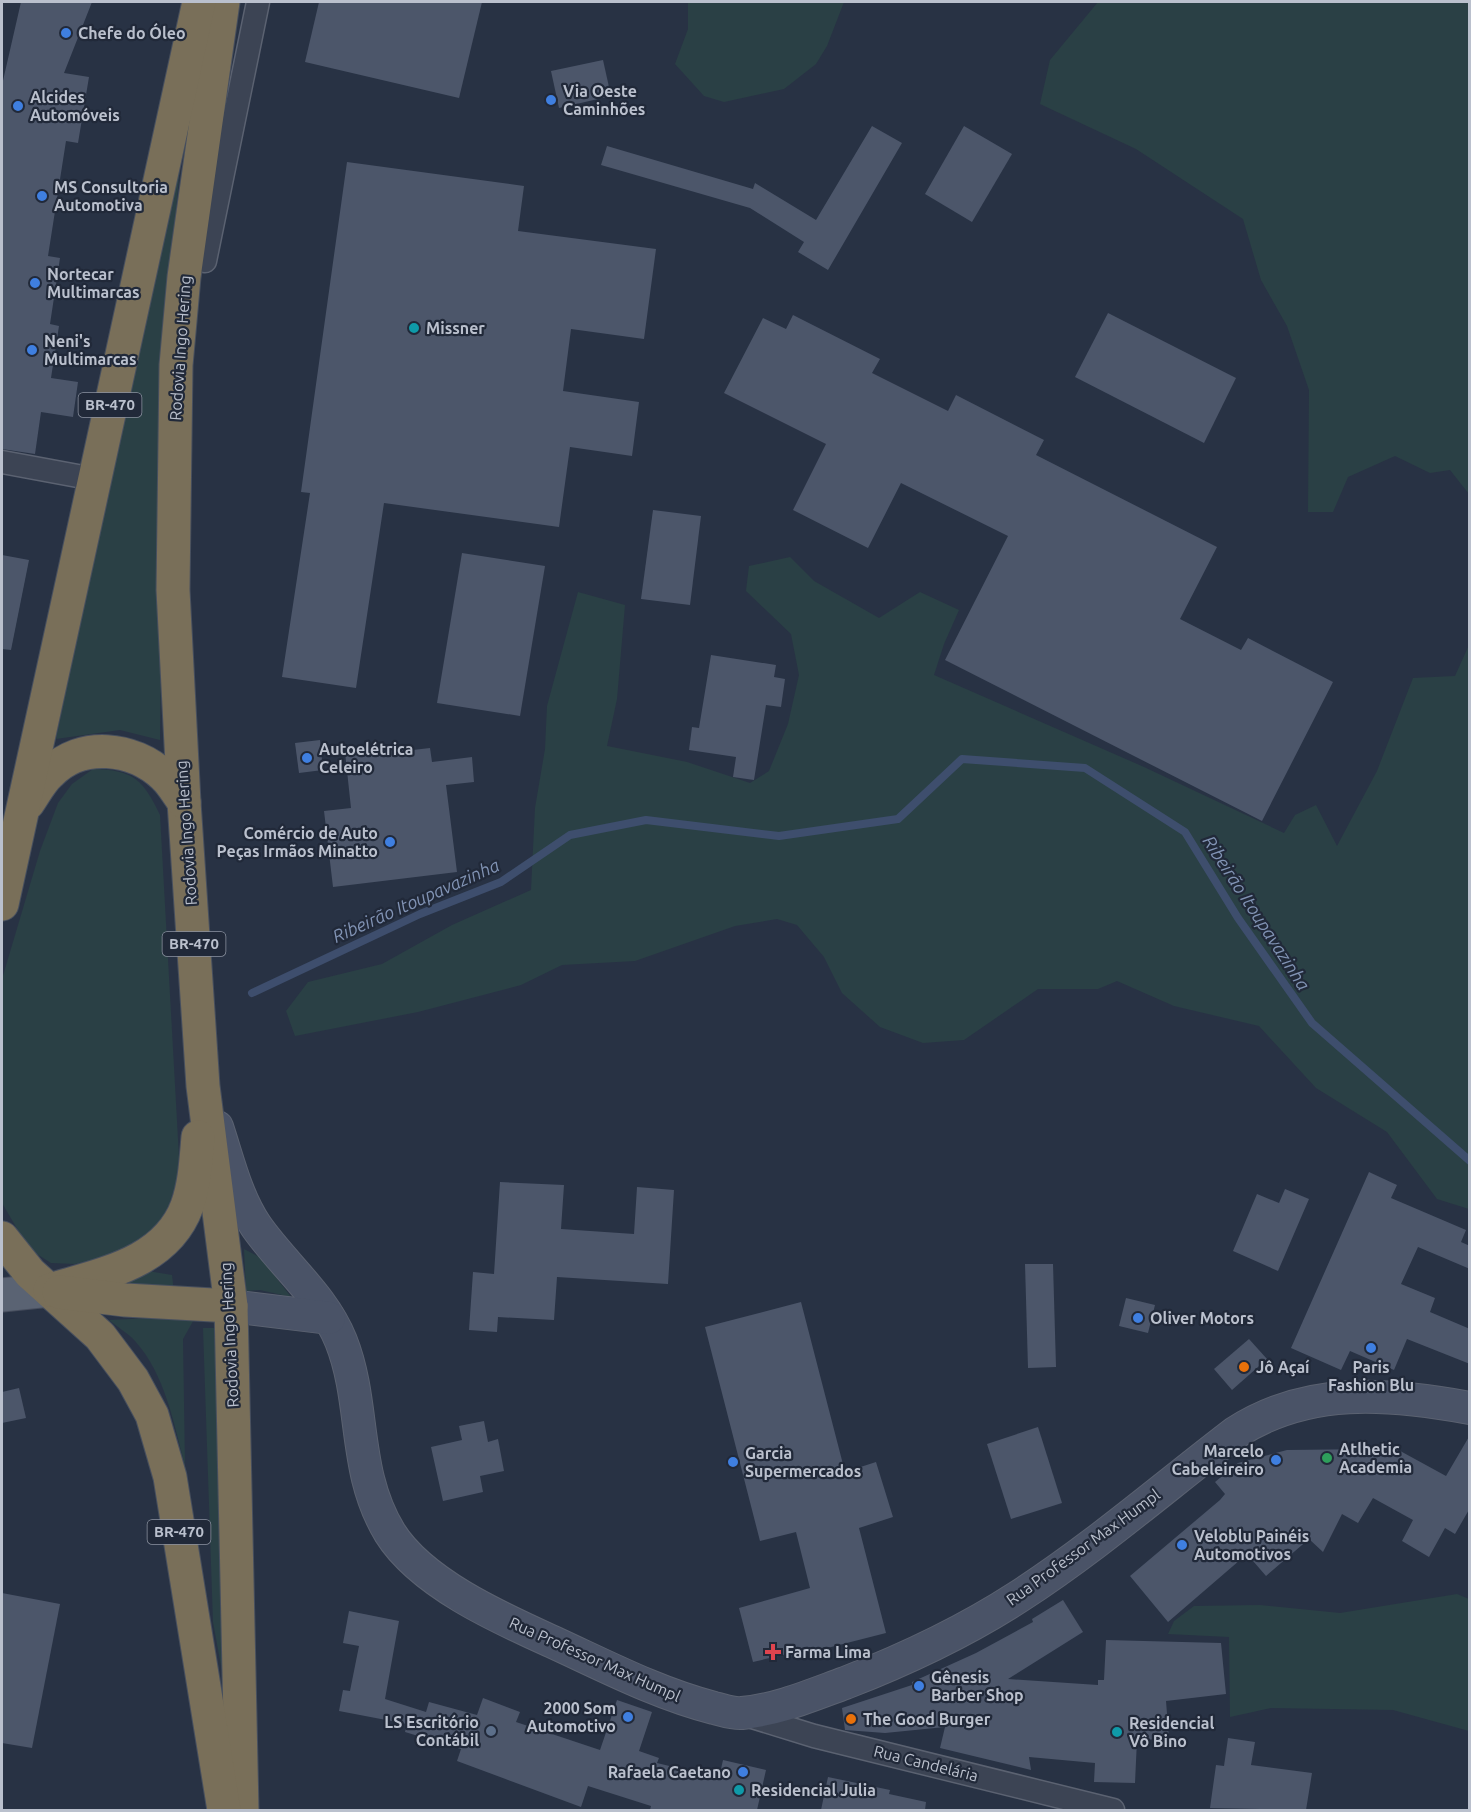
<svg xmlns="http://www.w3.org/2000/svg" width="1471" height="1812" font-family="Ubuntu,sans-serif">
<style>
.green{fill:#2a4045}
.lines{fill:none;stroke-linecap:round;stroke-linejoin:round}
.stream{stroke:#3e4e6d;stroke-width:8}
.building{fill:#4c566a}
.street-casing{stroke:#5b6271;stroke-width:25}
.secondary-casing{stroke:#5b6271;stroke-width:34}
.primary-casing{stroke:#464d5d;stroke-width:35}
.highway-casing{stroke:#474f5e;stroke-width:35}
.street{stroke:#3c4454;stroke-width:22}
.secondary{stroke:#4a5367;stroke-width:32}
.primary{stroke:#5a6373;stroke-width:33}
.highway{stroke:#796f59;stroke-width:33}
.shop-dot{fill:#3f7fe0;stroke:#212939;stroke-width:2}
.culture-dot{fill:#0f9aa8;stroke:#212939;stroke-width:2}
.food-dot{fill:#e8710a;stroke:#212939;stroke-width:2}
.leisure-dot{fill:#2e9e5b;stroke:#212939;stroke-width:2}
.health-dot{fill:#e0444e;stroke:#212939;stroke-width:2}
.service-dot{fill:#5c6f8a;stroke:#212939;stroke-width:2}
.labels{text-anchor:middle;stroke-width:4.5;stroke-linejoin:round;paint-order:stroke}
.shield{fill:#212939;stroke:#8c93a1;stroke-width:1.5}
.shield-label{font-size:15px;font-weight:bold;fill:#bac0cd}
.poi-label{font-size:16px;font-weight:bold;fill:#bac0cd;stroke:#212939;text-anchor:start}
.street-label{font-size:16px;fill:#bac0cd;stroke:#212939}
.water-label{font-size:18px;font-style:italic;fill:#8193b4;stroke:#212939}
</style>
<rect width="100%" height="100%" fill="#283244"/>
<g class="green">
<polygon points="688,2 844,2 827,46 816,64 784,89 724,102 704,96 675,64 688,29"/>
<polygon points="1098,2 1469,2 1469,494 1450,470 1430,473 1395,456 1348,477 1333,512 1308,512 1309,390 1287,326 1261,280 1243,219 1136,149 1040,104 1050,60"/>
<polygon points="186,101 165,332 160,740 120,730 56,739"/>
<polygon points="790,557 814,581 879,618 920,592 959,610 944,644 934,675 1144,767 1284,833 1295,815 1316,805 1337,846 1377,771 1413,678 1455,676 1469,645 1469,1209 1437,1199 1387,1132 1316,1088 1259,1026 1174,1006 1117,981 1098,989 1038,989 964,1040 923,1043 880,1027 842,993 824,957 797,925 777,919 735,926 635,961 562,965 521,985 418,1012 295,1036 286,1011 308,982 382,964 452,925 531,890 535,808 545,749 547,706 578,592 625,605 617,699 607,746 687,762 750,783 769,771 788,724 799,675 791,634 746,591 749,566"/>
<path d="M93 769C134 770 143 780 160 815L179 1157 177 1180 169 1205 158 1225 134 1245 107 1257 75 1264 51 1263 29 1249 2 1203V979L40 851 58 803 72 784Z"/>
<polygon points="244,1249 261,1258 291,1297 260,1290 246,1291"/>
<polygon points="148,1271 172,1275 174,1293 108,1286"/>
<path d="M196 1316 183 1339 185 1466C174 1424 165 1374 135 1341 128 1333 117 1327 109 1320Z"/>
<polygon points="203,1328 214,1328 232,1693 226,1693 213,1622"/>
<polygon points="1457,1594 1469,1599 1469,1731 1393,1710 1271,1708 1230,1717 1229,1637 1168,1634 1174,1621 1194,1606 1260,1605 1340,1613"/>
</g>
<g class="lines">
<polyline class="stream" points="252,993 420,914 501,882 570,835 646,820 779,836 898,819 962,759 1085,768 1185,832 1238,918 1312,1023 1470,1161"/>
</g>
<g class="building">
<polygon points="21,2 92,2 64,73 89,77 78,143 66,141 48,256 60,258 50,324 59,326 51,378 78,382 73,417 41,412 35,454 2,449 2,85"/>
<polygon points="319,2 482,2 459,98 305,62"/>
<polygon points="603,60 611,96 559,108 551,71"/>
<polygon points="872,126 902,143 828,270 798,252 804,242 750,208 601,165 607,146 753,189 755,183 816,220"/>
<polygon points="964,126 1012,154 972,222 925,194"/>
<polygon points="347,162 524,186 518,231 656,249 644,339 571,329 563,391 639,402 632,456 570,447 559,527 384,503 356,688 282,677 310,493 301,492"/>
<polygon points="1108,313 1236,378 1204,443 1075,377"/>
<polygon points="793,315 880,359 872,373 948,411 956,395 1044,440 1036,455 1217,547 1180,619 1241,650 1248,638 1333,682 1262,821 945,660 1008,536 901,483 868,548 793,510 826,444 724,393 763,318 786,329"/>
<polygon points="653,510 701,516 690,605 641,599"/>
<polygon points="462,553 545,566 520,716 437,703"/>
<polygon points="2,555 29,560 11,650 2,649"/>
<polygon points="711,655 776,665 774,677 785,679 781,707 766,705 754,780 733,777 736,757 689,750 692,727 699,728"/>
<polygon points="320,740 323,770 299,773 295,743"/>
<polygon points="404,745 404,751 430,748 432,762 472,757 474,782 446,785 457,872 333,887 324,811 351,808 345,752"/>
<polygon points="1369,1172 1397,1185 1391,1198 1466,1230 1461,1242 1470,1246 1470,1269 1418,1247 1401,1284 1435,1298 1430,1312 1470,1329 1470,1364 1407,1339 1394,1370 1350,1351 1341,1370 1291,1348"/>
<polygon points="500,1182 564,1185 561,1229 634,1234 637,1187 674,1190 668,1284 557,1277 554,1320 498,1317 497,1332 469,1330 473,1272 494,1274"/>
<polygon points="1285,1189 1309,1199 1278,1271 1233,1251 1257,1194 1279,1203"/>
<polygon points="1025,1264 1053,1264 1056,1367 1028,1368"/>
<polygon points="1126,1298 1155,1305 1148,1333 1119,1326"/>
<polygon points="801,1302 845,1472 876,1462 893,1517 859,1528 886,1633 792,1657 791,1653 753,1662 739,1608 810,1588 796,1532 760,1541 705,1327"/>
<polygon points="1249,1339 1267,1359 1232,1390 1214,1369"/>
<polygon points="19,1388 26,1418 2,1423 2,1392"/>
<polygon points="484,1421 488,1442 498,1439 504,1471 480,1476 483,1492 443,1501 431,1447 462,1440 459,1426"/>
<polygon points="1038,1427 1062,1503 1011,1519 987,1444"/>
<polygon points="1470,1435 1470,1508 1455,1534 1445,1528 1429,1557 1402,1541 1413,1520 1373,1498 1358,1523 1342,1514 1323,1552 1309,1539 1266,1576 1247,1554 1168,1622 1130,1576 1220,1500 1225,1494 1215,1482 1238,1463 1287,1450 1377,1449 1382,1441 1446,1476"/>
<polygon points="2,1593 60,1604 32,1748 2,1743"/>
<polygon points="1063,1600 1083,1632 1008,1679 1098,1685 1098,1680 1104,1680 1106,1640 1221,1643 1226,1694 1166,1701 1169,1739 1137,1740 1135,1783 1094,1782 1095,1763 1029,1757 1031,1770 940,1748 945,1727 885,1733 845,1730 842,1708 912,1685 912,1682 976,1653 1033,1622 1032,1619"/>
<polygon points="349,1611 399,1621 385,1699 426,1712 429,1702 477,1715 483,1698 520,1712 516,1722 600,1750 617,1700 652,1712 639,1751 659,1758 657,1763 719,1778 723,1760 766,1770 757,1810 650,1810 651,1806 588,1786 581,1807 457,1761 461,1749 405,1732 407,1724 339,1711 343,1690 350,1691 359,1646 343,1643"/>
<polygon points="1228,1738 1255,1742 1251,1765 1312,1773 1306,1810 1210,1808 1216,1765 1224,1766"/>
<polygon points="828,1777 890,1790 889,1794 926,1802 925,1810 821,1810"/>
</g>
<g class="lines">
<g class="street-casing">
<g id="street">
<polyline points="205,261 258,2"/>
<polyline points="2,462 94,479"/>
<polyline points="746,1715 814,1736 1113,1810"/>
</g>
</g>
<g class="secondary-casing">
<g id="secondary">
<path d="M217 1127C228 1160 236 1196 256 1226 283 1265 323 1296 341 1341 366 1404 352 1471 390 1533 422 1584 502 1619 555 1643 607 1667 659 1694 714 1708 723 1710 733 1714 742 1713 777 1710 812 1695 845 1683 904 1660 964 1632 1018 1597 1094 1548 1163 1488 1235 1433 1307 1386 1388 1393 1470 1408"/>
<polyline points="231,1306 329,1318"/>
</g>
</g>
<g class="primary-casing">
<polyline id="primary" points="2,1295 50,1290"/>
</g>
<g class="highway-casing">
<g id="highway">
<polyline points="223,2 184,277 176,365 173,590 184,802 203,1086 231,1306 242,1810"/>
<path d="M28 803C35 793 41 781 50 773 81 741 133 747 164 776 172 783 177 793 184 802"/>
<polyline points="2,904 199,2"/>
<polyline points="2,1238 30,1273 100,1336 133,1380 152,1415 170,1477 224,1810"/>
<path d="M50 1290C102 1274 166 1263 187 1206 195 1184 196 1159 198 1137"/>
<polyline points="59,1292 125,1300 231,1306"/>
</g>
</g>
<use href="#street" class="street"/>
<use href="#secondary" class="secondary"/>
<use href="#primary" class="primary"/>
<use href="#highway" class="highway"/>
</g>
<g class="shop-dot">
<circle cx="66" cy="33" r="6"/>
<circle cx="551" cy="100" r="6"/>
<circle cx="18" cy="106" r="6"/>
<circle cx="42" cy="196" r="6"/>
<circle cx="35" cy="283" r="6"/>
<circle cx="32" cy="350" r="6"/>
<circle cx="307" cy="758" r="6"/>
<circle cx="390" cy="842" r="6"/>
<circle cx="1138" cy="1318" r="6"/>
<circle cx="1371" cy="1348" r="6"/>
<circle cx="1276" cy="1460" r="6"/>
<circle cx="733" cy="1462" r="6"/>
<circle cx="1182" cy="1545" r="6"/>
<circle cx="919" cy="1686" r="6"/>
<circle cx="628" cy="1717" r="6"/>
<circle cx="743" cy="1772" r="6"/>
</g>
<g class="culture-dot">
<circle cx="414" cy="328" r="6"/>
<circle cx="1117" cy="1732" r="6"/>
<circle cx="739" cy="1790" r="6"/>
</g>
<g class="food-dot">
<circle cx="1244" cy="1367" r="6"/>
<circle cx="851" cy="1719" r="6"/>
</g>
<circle class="leisure-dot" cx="1327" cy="1458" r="6"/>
<path class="health-dot" d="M770 1643h6v6h6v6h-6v6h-6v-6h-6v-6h6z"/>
<circle class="service-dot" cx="491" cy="1731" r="6"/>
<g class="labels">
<g class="shield">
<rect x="78.5" y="393" width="63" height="24" rx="4.5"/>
<rect x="162.5" y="932" width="63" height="24" rx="4.5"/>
<rect x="147.5" y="1520" width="63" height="24" rx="4.5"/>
</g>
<g class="shield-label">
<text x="110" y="410">BR-470</text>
<text x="194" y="949">BR-470</text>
<text x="179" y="1537">BR-470</text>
</g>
<g class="poi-label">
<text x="78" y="39">Chefe do Óleo</text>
<text x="563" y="97">Via Oeste<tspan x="563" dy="18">Caminhões</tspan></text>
<text x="30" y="103">Alcides<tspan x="30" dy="18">Automóveis</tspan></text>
<text x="54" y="193">MS Consultoria<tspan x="54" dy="18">Automotiva</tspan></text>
<text x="47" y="280">Nortecar<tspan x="47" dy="18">Multimarcas</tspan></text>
<text x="426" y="334">Missner</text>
<text x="44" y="347">Neni's<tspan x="44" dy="18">Multimarcas</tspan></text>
<text x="319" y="755">Autoelétrica<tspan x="319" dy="18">Celeiro</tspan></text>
<text x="378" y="839" text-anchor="end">Comércio de Auto<tspan x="378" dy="18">Peças Irmãos Minatto</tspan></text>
<text x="1150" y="1324">Oliver Motors</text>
<text x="1256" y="1373">Jô Açaí</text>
<text x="1371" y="1373" text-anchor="middle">Paris<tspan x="1371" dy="18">Fashion Blu</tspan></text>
<text x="1339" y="1455">Atlhetic<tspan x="1339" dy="18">Academia</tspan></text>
<text x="1264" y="1457" text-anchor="end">Marcelo<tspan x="1264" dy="18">Cabeleireiro</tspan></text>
<text x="745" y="1459">Garcia<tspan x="745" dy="18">Supermercados</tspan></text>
<text x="1194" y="1542">Veloblu Painéis<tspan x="1194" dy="18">Automotivos</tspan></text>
<text x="785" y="1658">Farma Lima</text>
<text x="931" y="1683">Gênesis<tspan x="931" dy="18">Barber Shop</tspan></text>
<text x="616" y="1714" text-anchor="end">2000 Som<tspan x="616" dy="18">Automotivo</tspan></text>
<text x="863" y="1725">The Good Burger</text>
<text x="479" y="1728" text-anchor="end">LS Escritório<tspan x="479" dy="18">Contábil</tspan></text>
<text x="1129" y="1729">Residencial<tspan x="1129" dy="18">Vô Bino</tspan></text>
<text x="731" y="1778" text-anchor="end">Rafaela Caetano</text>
<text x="751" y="1796">Residencial Julia</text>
</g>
<g class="street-label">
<text transform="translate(180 348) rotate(-86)" y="6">Rodovia Ingo Hering</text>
<text transform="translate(186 833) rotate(-94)" y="6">Rodovia Ingo Hering</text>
<text transform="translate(229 1335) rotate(-93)" y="6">Rodovia Ingo Hering</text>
<text transform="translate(1083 1547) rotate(-36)" y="6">Rua Professor Max Humpl</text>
<text transform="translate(595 1659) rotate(24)" y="6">Rua Professor Max Humpl</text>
<text transform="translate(926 1763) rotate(14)" y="6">Rua Candelária</text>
</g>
<g class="water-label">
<text transform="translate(416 901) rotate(-24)" y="6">Ribeirão Itoupavazinha</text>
<text transform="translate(1256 913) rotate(57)" y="6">Ribeirão Itoupavazinha</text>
</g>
</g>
<rect width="1471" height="1812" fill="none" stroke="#bac0cd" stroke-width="6"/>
</svg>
